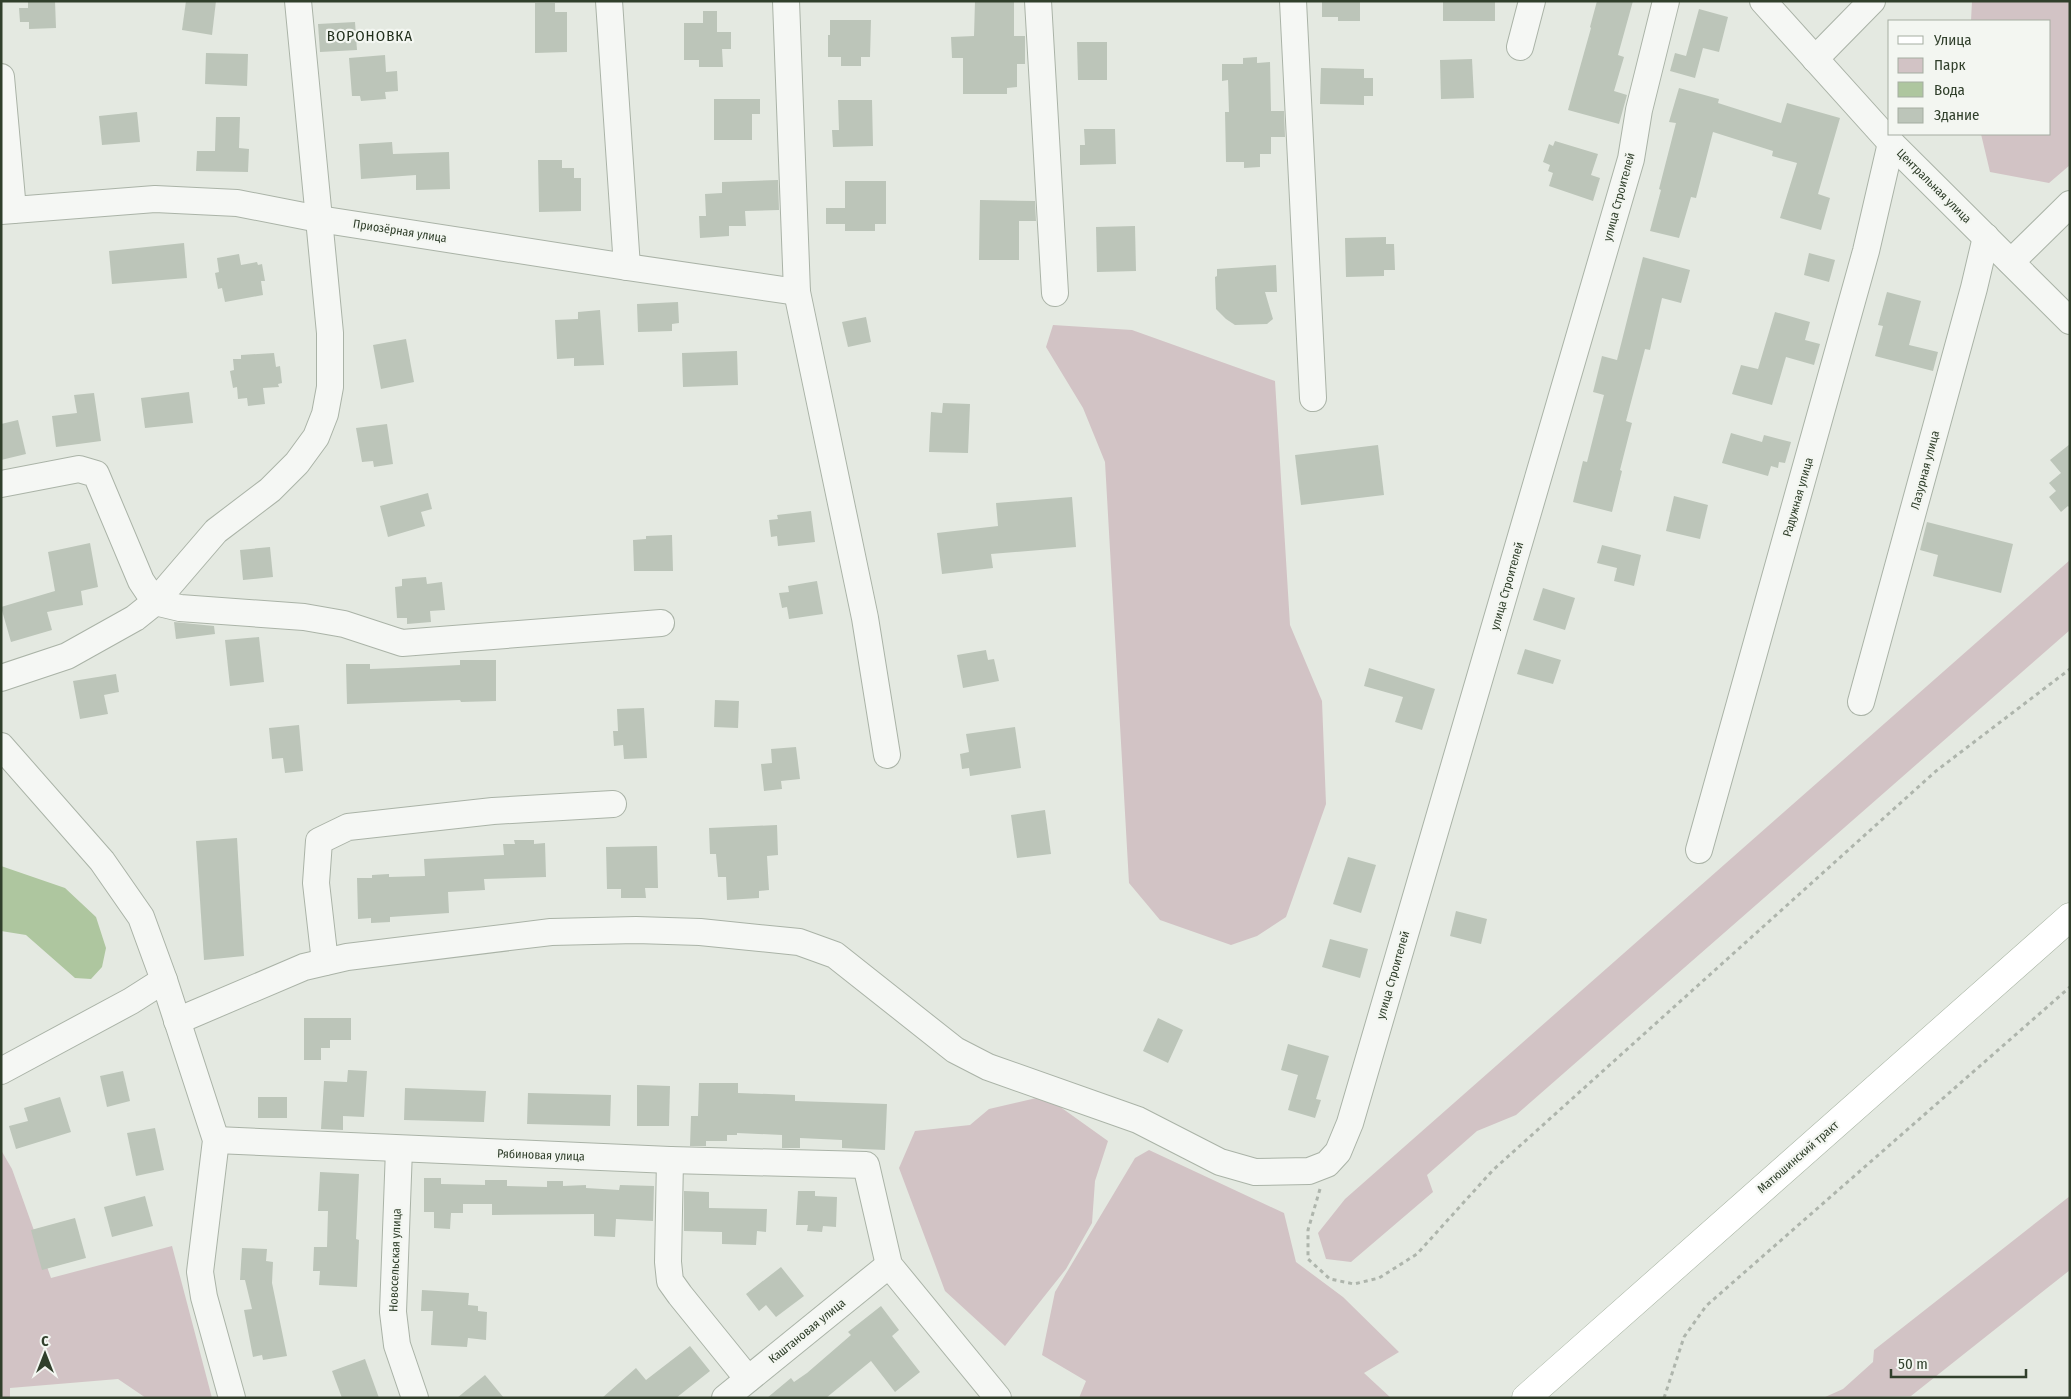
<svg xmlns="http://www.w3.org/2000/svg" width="2071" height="1399" font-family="'Fira Sans Condensed',sans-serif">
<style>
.green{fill:#d2c3c5}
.water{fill:#aec69f}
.building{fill:#bcc5b9}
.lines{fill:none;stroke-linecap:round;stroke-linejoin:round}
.minor-casing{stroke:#aab3a7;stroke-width:28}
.major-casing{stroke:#a7b3a2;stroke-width:29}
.path{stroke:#aeb5ac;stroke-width:3;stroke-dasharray:4 4;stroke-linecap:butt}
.minor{stroke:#f5f7f4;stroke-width:26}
.major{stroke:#fff;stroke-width:28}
.labels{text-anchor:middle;stroke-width:4.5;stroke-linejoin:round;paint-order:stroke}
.street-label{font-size:12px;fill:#303f2b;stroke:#f3f6f1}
.quarter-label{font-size:15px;letter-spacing:1px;fill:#22301d;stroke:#f3f6f1}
</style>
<rect width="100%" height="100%" fill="#e4e9e1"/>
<g class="green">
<polygon points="1972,1 2070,1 2070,165 2049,183 1990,172 1981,134 2050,134 2050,21 1971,21"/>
<polygon points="1053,325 1132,330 1275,381 1290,625 1322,701 1326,804 1286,917 1257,936 1231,945 1160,920 1129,883 1105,462 1083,408 1046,347"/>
<polygon points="2070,560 2070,630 1516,1115 1477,1131 1427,1175 1433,1192 1351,1262 1326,1259 1318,1233 1345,1199"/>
<polygon points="1045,1096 1108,1141 1095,1181 1092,1223 1066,1269 1005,1346 945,1291 899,1168 915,1131 970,1125 989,1109"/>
<polygon points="1,1150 12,1169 51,1278 172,1246 212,1398 146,1398 118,1379 10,1388 10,1398 1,1398"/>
<polygon points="1149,1150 1284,1213 1296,1262 1343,1297 1399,1352 1364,1373 1391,1398 1079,1398 1086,1381 1042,1355 1055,1292 1135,1158"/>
<polygon points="2070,1196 2070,1270 1911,1396 1823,1398 1843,1389 1873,1362 1874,1350"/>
</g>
<polygon class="water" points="1,866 65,888 96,917 106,948 102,967 91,979 75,978 26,935 1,931"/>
<g class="building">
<polygon points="28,1 55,1 56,28 29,29 29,22 20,22 19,8 28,8"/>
<polygon points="186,1 216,1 212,35 182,30"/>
<polygon points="975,1 1014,1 1014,36 1025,36 1025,64 1017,64 1017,87 1007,88 1007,94 963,94 963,58 952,58 951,37 974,36"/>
<polygon points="1322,1 1360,1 1360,21 1338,21 1338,17 1322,17"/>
<rect x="1443" y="1" width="52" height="20"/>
<polygon points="1597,1 1633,1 1618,55 1624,57 1614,91 1627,95 1619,124 1568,110 1591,28 1590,27"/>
<polygon points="535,3 555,3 555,12 567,12 567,52 535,53"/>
<polygon points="1699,9 1728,17 1719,52 1703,48 1695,78 1670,71 1675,53 1686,56"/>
<polygon points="703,11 717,11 717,32 731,32 731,49 722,49 723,67 699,67 699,60 684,60 684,23 703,23"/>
<polygon points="830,20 871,20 870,57 861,57 861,66 841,66 841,57 828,57 828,35 830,35"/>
<polygon points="355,22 357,50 320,52 318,24"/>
<polygon points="1077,42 1107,42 1107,80 1078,80"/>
<polygon points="206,53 248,54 247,86 205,84"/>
<polygon points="385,55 386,72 397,71 398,91 385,92 386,99 361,101 360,96 352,96 349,58"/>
<polygon points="1257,57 1257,63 1270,62 1271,111 1284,111 1285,137 1271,137 1271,154 1260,154 1260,167 1244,168 1244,162 1226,162 1225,112 1229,112 1228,80 1222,81 1222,64 1243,64 1243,58"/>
<polygon points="1472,59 1474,98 1441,99 1440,60"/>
<polygon points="1321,68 1364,69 1364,78 1373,78 1373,96 1364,96 1364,105 1320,104"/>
<polygon points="1679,88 1719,99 1718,103 1781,123 1787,103 1840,118 1818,194 1830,198 1821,230 1780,218 1797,163 1772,156 1773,151 1713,132 1696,198 1691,197 1679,238 1650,231 1661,190 1659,189 1676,123 1669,122"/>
<polygon points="714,99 760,99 760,114 752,114 752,140 714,140"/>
<polygon points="838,100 872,100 873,146 833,147 832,130 839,130"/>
<polygon points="137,112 140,142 102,145 99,116"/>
<polygon points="216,117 240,117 239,148 249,149 248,172 196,171 197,151 215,151"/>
<polygon points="1084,129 1115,129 1116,164 1080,165 1080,145 1085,145"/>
<polygon points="1555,141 1598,154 1591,175 1600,178 1593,201 1549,186 1553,173 1548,171 1550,165 1543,162 1549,144 1553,146"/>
<polygon points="392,142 393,154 449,152 450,189 416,190 416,175 361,179 359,144"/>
<polygon points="538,160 562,160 562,168 574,168 574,178 581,178 581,211 539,212"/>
<polygon points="778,180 779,210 745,211 746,226 729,226 729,236 700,238 699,216 706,216 705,194 722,193 722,182"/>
<polygon points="845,181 886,181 886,224 875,224 875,231 845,231 845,224 826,224 826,208 845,208"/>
<polygon points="980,200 1035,201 1036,221 1019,221 1019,260 979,260"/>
<polygon points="1135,226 1136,271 1097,272 1096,227"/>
<polygon points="1386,237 1386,244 1394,244 1395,270 1384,270 1384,276 1346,277 1345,238"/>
<polygon points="184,243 187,278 112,284 109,251"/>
<polygon points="1809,253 1835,260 1829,282 1804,275"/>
<polygon points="239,254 241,265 257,262 258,265 262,264 265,281 261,281 263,295 225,302 222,288 218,289 215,273 219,272 217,258"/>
<polygon points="1643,257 1690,270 1681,303 1662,298 1650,350 1645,349 1626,421 1632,423 1620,470 1622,471 1612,512 1573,502 1583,461 1587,462 1604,395 1593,392 1602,356 1617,360"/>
<polygon points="1276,265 1277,292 1265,292 1273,319 1267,324 1235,325 1226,319 1216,309 1215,277 1217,276 1217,269"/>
<polygon points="1887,292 1921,301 1909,345 1938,352 1933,371 1875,356 1883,326 1878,325"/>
<polygon points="678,302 679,323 672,324 672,331 638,332 637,304"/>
<polygon points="600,310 604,365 574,366 574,358 557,359 555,320 578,319 578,312"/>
<polygon points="1775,312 1810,322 1805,340 1820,344 1814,365 1786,357 1772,405 1732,394 1741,365 1758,369"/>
<polygon points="866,317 871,342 848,347 842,322"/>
<polygon points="406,339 414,382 381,389 373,345"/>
<polygon points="737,351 738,385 683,387 682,353"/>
<polygon points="274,353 276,367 280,366 282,383 278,384 279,387 263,388 265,404 248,406 247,398 238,399 237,387 233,388 230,371 234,370 233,359 241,359 241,355"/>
<polygon points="189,392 193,423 145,428 141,398"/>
<polygon points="94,393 101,441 56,447 52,416 77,413 74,395"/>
<polygon points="943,403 970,404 968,453 929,452 931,412 942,413"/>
<polygon points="18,420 26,454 1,460 1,424"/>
<polygon points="387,424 393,464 374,467 373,461 362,462 356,428"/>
<polygon points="1731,433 1762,442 1764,435 1791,442 1785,463 1779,462 1778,468 1771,466 1768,476 1722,463"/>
<polygon points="2070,444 2070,508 2068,506 2061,512 2049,497 2056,491 2049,483 2061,473 2050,460"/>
<polygon points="1378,445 1384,495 1301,505 1295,455"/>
<polygon points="428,493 432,509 421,512 425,526 388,537 380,506"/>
<polygon points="1674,496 1708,505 1700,539 1666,531"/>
<polygon points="1072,497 1076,547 991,554 993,568 942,574 937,533 998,526 996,503"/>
<polygon points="811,511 815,542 778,546 777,536 771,537 769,520 778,519 777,515"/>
<polygon points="1927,522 2013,544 2001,593 1933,576 1938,555 1920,550"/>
<polygon points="672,535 673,571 634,571 633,540 646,539 646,536"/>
<polygon points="90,543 98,587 81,591 83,605 47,612 52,630 11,642 1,607 55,591 48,552"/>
<polygon points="1602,545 1641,555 1634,586 1614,581 1617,568 1597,563"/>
<polygon points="270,547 273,577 243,580 240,550"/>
<polygon points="426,577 427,584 442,582 445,610 430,611 431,622 407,624 407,618 397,618 395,587 402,586 402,579"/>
<polygon points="817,581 823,614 789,619 787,607 782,608 779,593 789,592 788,586"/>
<polygon points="1543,588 1575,598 1565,630 1533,620"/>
<polygon points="174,622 214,626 215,634 176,639"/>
<polygon points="259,637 264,682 230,686 225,640"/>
<polygon points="1525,649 1561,660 1553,684 1517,674"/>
<polygon points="986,650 988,660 994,659 999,681 963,688 957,655"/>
<polygon points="460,660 496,660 496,701 461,702 460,700 347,704 346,664 370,664 370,669 398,668 460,665"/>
<polygon points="1369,668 1435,689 1422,730 1395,722 1403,697 1364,686"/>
<polygon points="116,674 119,692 104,695 108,714 80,719 73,681"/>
<polygon points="715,700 739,701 738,728 714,727"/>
<polygon points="644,708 647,758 624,759 623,745 614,746 613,731 618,731 617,709"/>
<polygon points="299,725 303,771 285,773 283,758 272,759 269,728"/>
<polygon points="1015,727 1021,768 970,776 969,768 962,769 960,754 969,752 966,734"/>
<polygon points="796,747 800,779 781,781 782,789 764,791 761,764 772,763 771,749"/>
<polygon points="1045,810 1051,854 1017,858 1011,815"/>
<polygon points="777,825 778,855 767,856 769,890 759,891 759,898 727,900 726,877 718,877 716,854 710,854 709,828"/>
<polygon points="237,838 244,956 204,960 196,841"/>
<polygon points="514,840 534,840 534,844 545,843 546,877 484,879 485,890 448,892 449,913 390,917 390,922 371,923 371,918 358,919 357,878 372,878 372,875 389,874 389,877 425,876 424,859 504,855 503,844 515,844"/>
<polygon points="657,846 658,888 645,888 646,898 621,898 621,889 607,889 606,847"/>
<polygon points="1348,857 1376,865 1361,913 1333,904"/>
<polygon points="1456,911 1487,919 1481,944 1450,936"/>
<polygon points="1330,939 1368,949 1360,978 1322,967"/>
<polygon points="304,1018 351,1018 351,1040 330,1040 330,1048 321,1048 321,1060 304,1060"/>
<polygon points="1158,1018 1183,1030 1168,1063 1143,1051"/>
<polygon points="1288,1044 1329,1056 1316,1099 1321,1100 1315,1118 1288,1110 1298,1075 1281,1070"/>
<polygon points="348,1070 367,1071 364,1117 343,1116 343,1130 321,1129 324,1081 347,1082"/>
<polygon points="123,1071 130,1101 107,1107 100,1076"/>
<polygon points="699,1083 738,1083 738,1093 795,1095 795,1101 887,1104 885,1150 842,1148 842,1140 800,1138 800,1148 782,1148 782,1135 737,1133 737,1135 727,1135 727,1141 706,1141 706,1146 690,1146 691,1116 698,1116"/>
<polygon points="637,1085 670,1086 669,1126 637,1126"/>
<polygon points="405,1088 486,1091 484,1122 404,1120"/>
<polygon points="528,1093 611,1095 610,1126 527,1124"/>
<polygon points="60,1097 71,1132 16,1149 9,1126 28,1121 24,1108"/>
<rect x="258" y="1097" width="29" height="21"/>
<polygon points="155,1128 164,1170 136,1176 127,1133"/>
<polygon points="320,1172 359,1174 356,1239 359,1240 357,1287 319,1285 320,1271 313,1271 314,1247 327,1247 328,1211 318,1211"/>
<polygon points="424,1178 441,1178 441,1184 485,1185 485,1180 507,1180 507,1186 547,1187 547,1181 563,1181 563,1186 586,1185 586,1188 619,1190 620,1185 654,1186 653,1221 616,1219 615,1237 594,1236 594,1214 492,1215 492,1204 463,1204 463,1213 451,1213 450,1229 434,1228 434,1212 424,1212"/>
<polygon points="684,1191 709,1192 709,1208 767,1209 766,1232 757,1231 756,1245 722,1244 722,1232 684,1231"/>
<polygon points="798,1191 815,1191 815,1196 837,1197 836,1227 823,1226 822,1232 807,1231 808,1225 796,1225"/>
<polygon points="145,1196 153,1226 112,1237 104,1207"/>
<polygon points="75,1218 86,1258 42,1270 31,1230"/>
<polygon points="242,1248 267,1249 266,1261 273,1262 272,1283 287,1356 263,1360 262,1355 253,1357 244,1310 252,1309 245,1280 240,1280"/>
<polygon points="781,1267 804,1296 776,1317 766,1305 759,1311 746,1294"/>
<polygon points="422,1290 469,1293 468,1305 478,1306 478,1311 487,1312 486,1340 468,1338 467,1347 431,1345 433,1311 421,1311"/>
<polygon points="881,1306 899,1330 892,1336 920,1372 895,1392 871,1361 826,1398 767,1398 791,1378 794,1382 807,1373 851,1335 848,1332"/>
<polygon points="690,1346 710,1371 676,1398 602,1398 636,1368 646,1380"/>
<polygon points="365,1359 379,1398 342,1398 332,1371"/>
<polygon points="485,1375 504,1398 457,1398"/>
</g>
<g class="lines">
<g class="minor-casing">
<g id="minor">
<polyline points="609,1 627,267"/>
<polyline points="786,1 797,292 865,618 887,755"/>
<polyline points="1038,1 1055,293"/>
<polyline points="1293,1 1313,398"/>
<polyline points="1763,1 1891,143 2070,321"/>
<polyline points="1520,47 1532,1"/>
<polyline points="1815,59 1872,1"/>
<polyline points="1,77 13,210"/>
<polyline points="1,211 155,199 237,203 319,219 627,267 797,292"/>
<polyline points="2011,262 2070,204"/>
<polyline points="1,484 79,469 96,474 141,581 155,602 180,608 304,617 344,624 402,643 661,623"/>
<polyline points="1,678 67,656 135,618 155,602 216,531 270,490 297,463 316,437 325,414 330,387 330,333 298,1"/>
<polyline points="1861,702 1974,288 1986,237"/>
<polyline points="1,746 102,861 141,917 164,980 216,1140 200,1272 204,1297 232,1398"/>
<polyline points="1699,850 1866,251 1891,143"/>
<polyline points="325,962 316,883 319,841 348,827 493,811 613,804"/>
<polyline points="177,1021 304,967 347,957 551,932 636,930 700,932 799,942 835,955 955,1050 988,1067 1138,1120 1220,1162 1255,1172 1309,1171 1327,1164 1338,1152 1350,1123 1631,159 1639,110 1666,1"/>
<polyline points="1,1071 131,1001 164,980"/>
<polyline points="216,1140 670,1160 866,1165 889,1265 998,1398"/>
<polyline points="399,1149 393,1312 397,1345 415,1398"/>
<polyline points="670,1160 668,1262 670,1281 680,1295 748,1379"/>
<polyline points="725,1398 889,1265"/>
</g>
</g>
<g class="major-casing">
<polyline id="major" points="1526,1398 2070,917"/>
</g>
<g class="path">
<polyline points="1320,1189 1308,1230 1308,1259 1330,1279 1354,1284 1379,1278 1417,1254 1493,1170 1936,771 2070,669"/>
<polyline points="1664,1398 1684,1337 1706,1306 2070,987"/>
</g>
<use href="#minor" class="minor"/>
<use href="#major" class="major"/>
</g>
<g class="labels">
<g class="street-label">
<text transform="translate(1934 186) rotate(45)" y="4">Центральная улица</text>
<text transform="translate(1619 197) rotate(-75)" y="4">улица Строителей</text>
<text transform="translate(400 231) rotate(9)" y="4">Приозёрная улица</text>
<text transform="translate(1925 470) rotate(-75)" y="4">Лазурная улица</text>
<text transform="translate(1798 497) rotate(-74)" y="4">Радужная улица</text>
<text transform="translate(1507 586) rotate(-74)" y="4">улица Строителей</text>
<text transform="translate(1393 975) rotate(-74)" y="4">улица Строителей</text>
<text transform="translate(541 1155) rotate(2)" y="4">Рябиновая улица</text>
<text transform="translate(1798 1157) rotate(-41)" y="4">Матюшинский тракт</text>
<text transform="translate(395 1260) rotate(-88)" y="4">Новосельская улица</text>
<text transform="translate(807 1331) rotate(-39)" y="4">Каштановая улица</text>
</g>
<g class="quarter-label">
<text x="370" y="41">ВОРОНОВКА</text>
</g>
</g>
<rect width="2071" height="1399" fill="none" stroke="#303f2b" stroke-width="5"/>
<rect x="1888" y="20" width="162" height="115" fill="#f3f6f1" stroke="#a5ada2"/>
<rect x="1898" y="36" width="25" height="8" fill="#ffffff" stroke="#a5ada2"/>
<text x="1934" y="45" font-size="15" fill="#303f2b">Улица</text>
<rect x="1898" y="58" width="25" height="15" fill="#d2c3c5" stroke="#a5ada2"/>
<text x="1934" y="70" font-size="15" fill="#303f2b">Парк</text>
<rect x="1898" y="82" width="25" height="15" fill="#aec69f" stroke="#a5ada2"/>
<text x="1934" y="95" font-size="15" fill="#303f2b">Вода</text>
<rect x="1898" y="108" width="25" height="15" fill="#bcc5b9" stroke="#a5ada2"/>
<text x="1934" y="120" font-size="15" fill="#303f2b">Здание</text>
<g transform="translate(45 1354)" stroke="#f3f6f1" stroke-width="4" paint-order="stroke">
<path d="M0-4L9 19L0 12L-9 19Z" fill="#303f2b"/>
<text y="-8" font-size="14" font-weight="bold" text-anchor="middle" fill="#303f2b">С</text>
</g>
<path d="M1891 1369v8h135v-8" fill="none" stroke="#303f2b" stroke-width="2.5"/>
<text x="1898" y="1369" font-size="15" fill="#303f2b" stroke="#f3f6f1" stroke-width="4" paint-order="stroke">50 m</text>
</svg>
